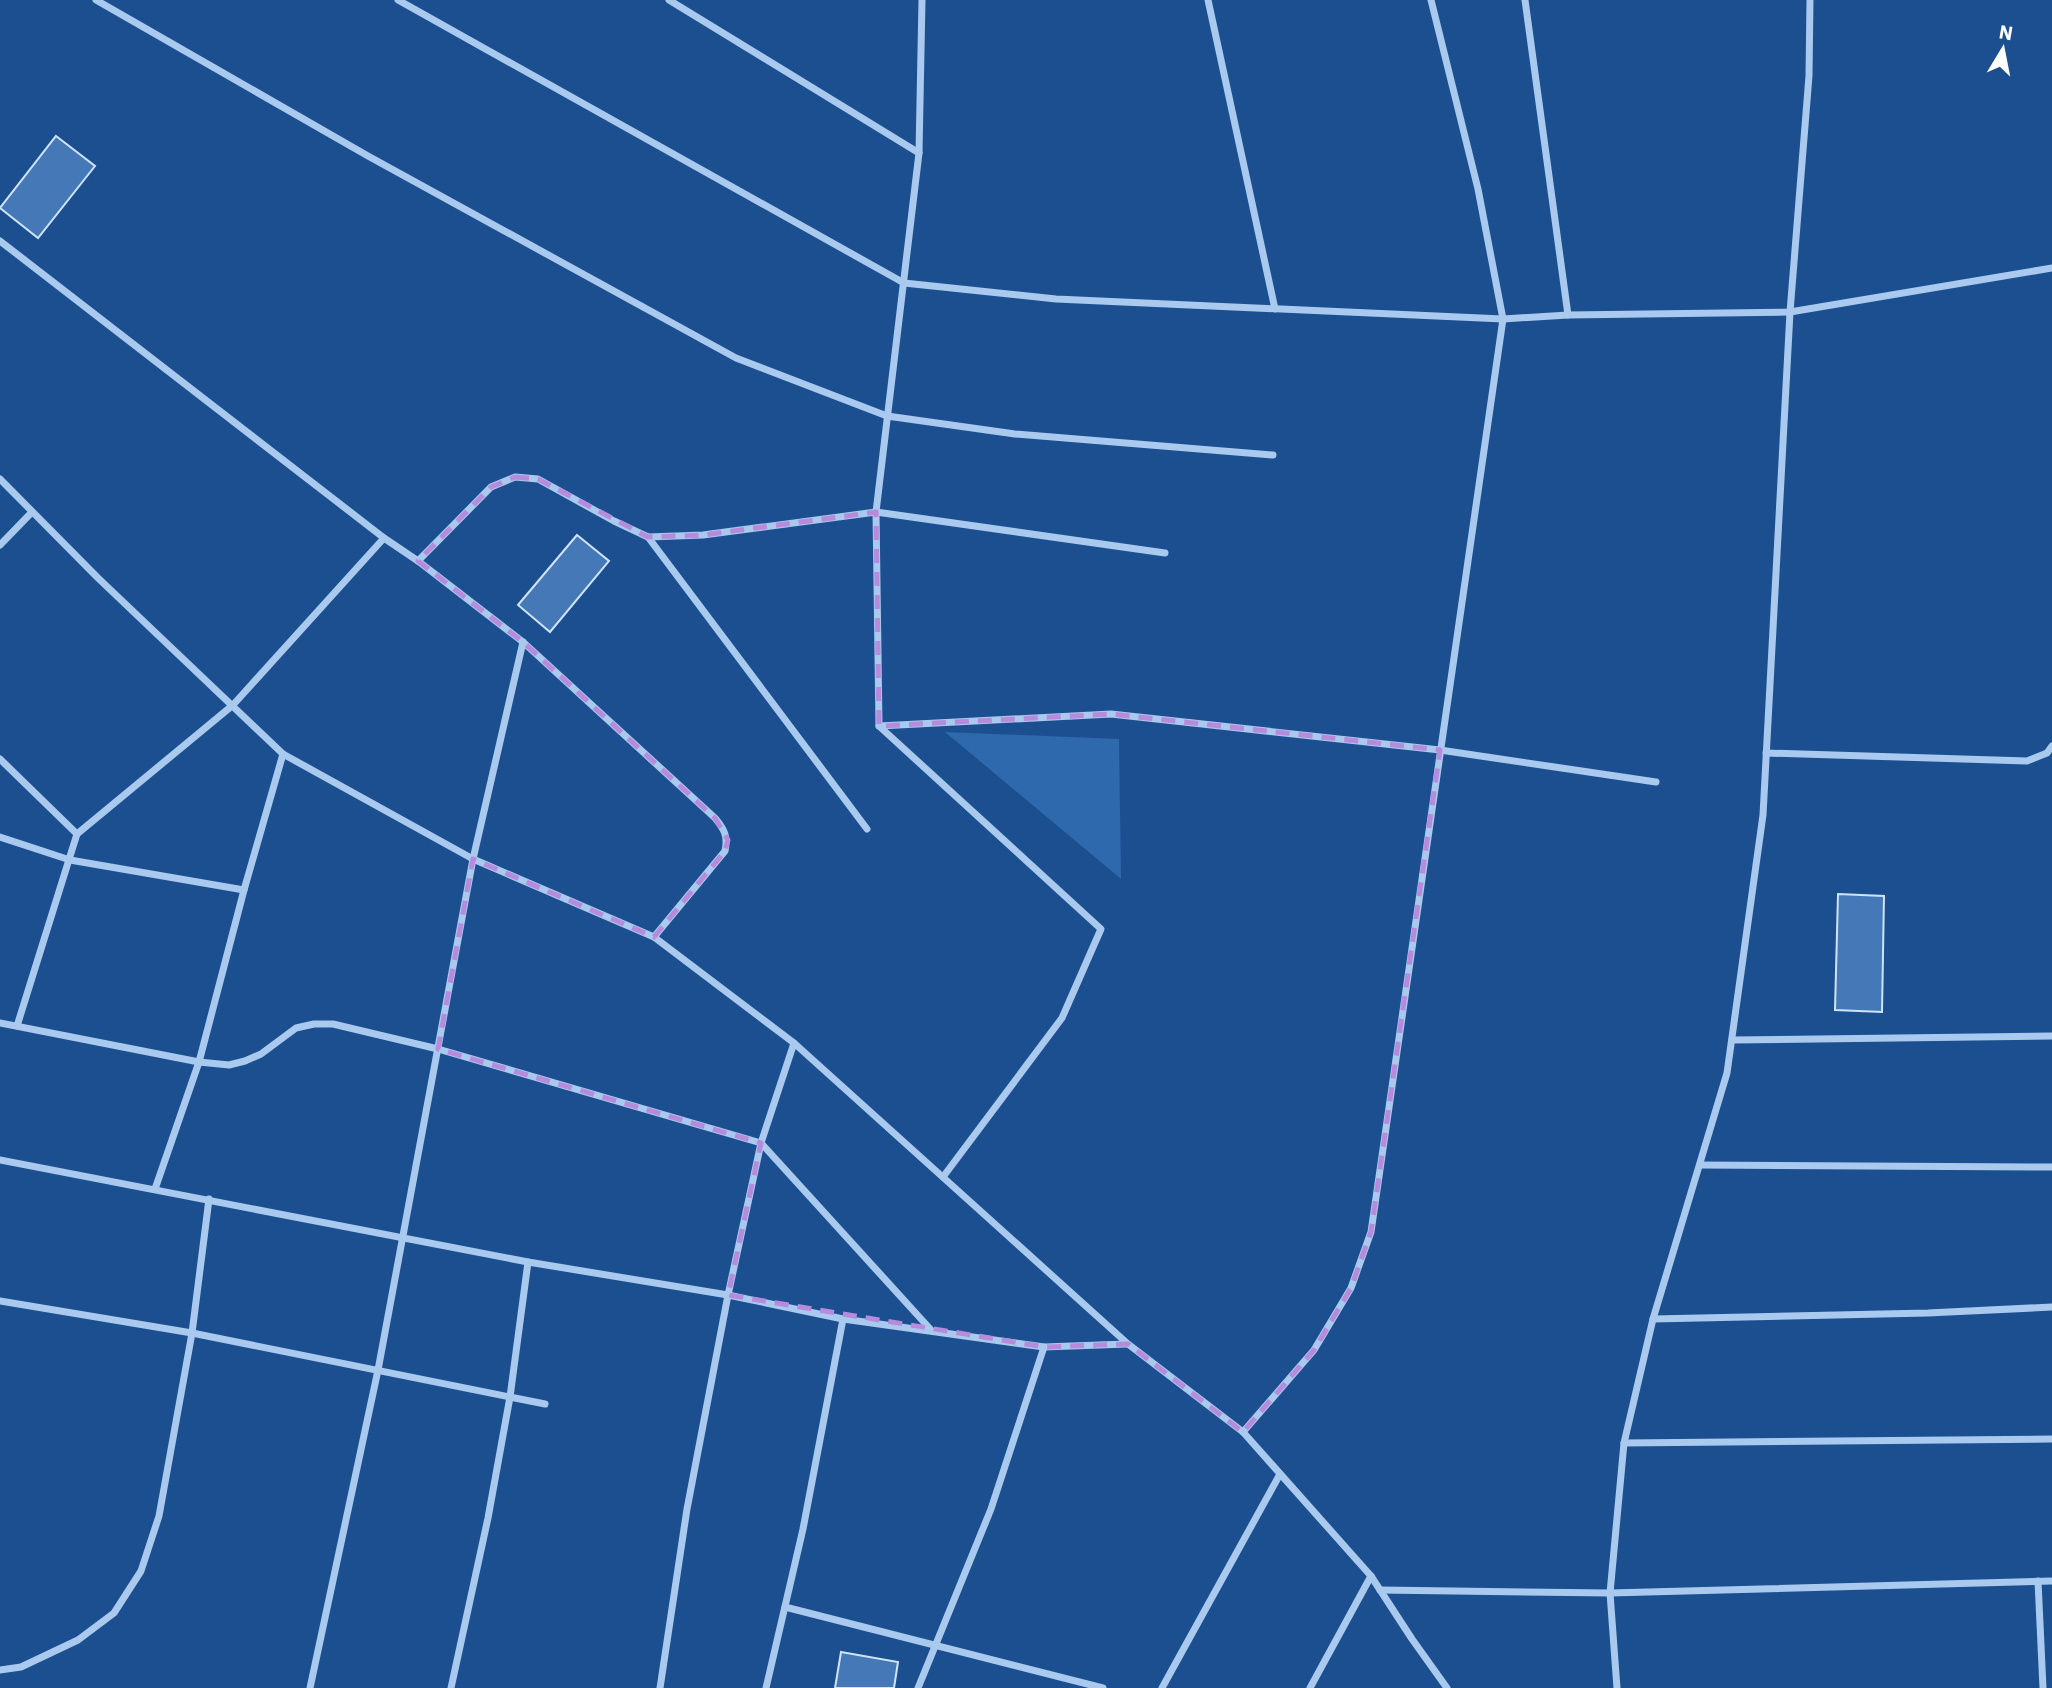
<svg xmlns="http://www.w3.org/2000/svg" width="2052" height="1688" font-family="'IBM Plex Sans',sans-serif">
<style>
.green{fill:#2e69ad}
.building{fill:#4478b7;stroke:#cfe3fa;stroke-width:2}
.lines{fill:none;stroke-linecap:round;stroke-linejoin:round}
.minor{stroke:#a9c9ee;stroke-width:7}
.marked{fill:none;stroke:#b68bdc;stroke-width:5;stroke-dasharray:14 9;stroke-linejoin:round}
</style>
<rect width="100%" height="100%" fill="#1b4f8f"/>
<polygon class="green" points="945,732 1119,739 1121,879"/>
<g class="building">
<polygon points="56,136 95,166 38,238 0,208"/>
<polygon points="577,535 609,561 550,632 518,605"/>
<polygon points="1838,894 1884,896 1882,1012 1835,1010"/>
<polygon points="841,1652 898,1662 894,1688 835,1688"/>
</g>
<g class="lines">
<g class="minor">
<polyline points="96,0 368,156 736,358 887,416 1015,434 1273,455"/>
<polyline points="398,0 904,283 1056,299 1503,319 1568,315 1790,312 2052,268"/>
<polyline points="669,0 919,153"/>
<polyline points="922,0 919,153 876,512 879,726 1101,929 1062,1018 943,1177"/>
<polyline points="1208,0 1275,309"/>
<polyline points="1525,0 1568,315"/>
<path d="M0 241 384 538 418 561 523 642 715 818C725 830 728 837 725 851L654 937"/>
<polyline points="0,479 98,578 283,754 473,859 654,937 794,1043 1128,1344 1243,1432 1371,1576 1412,1639 1447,1688"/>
<polyline points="648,537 867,829"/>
<polyline points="0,545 32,512"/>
<polyline points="418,561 491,487 515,477 538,479 614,521 648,537 703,535 876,512 1165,553"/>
<polyline points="879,726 1111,714 1440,750 1656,782"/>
<polyline points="1766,753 2027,761 2047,753 2052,746"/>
<polyline points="0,759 77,834"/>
<polyline points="0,837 70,860 244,890"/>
<polyline points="0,1023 199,1062 229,1065 245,1061 261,1054 296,1028 314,1024 333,1024 438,1049 761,1143 794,1043"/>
<polyline points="17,1026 77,834 233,705 384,538"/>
<polyline points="1732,1040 2052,1036"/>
<polyline points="761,1143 932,1331"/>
<polyline points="0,1160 528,1262 728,1295 843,1319 1044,1347 1127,1344"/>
<polyline points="1700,1165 2052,1167"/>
<polyline points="155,1189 199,1062 244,890 283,754"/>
<polyline points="0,1301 192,1333 545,1404"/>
<polyline points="1653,1319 1928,1313 2052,1307"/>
<polyline points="1243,1432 1314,1350 1351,1288 1371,1232 1503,319 1478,189 1431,0"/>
<polyline points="1624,1443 2052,1439"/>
<polyline points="2038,1581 2043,1688"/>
<polyline points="1380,1590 1610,1593 2052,1581"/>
<polyline points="785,1607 1103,1688"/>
<polyline points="0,1670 21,1667 78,1640 114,1613 141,1571 159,1516 192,1333 209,1199"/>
<polyline points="310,1688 378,1370 473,859 523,642"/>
<polyline points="451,1688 488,1518 510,1397 528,1262"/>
<polyline points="660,1688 687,1509 728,1295 761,1143"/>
<polyline points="766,1688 803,1529 843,1319"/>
<polyline points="918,1688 991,1509 1044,1347"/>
<polyline points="1162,1688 1280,1474"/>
<polyline points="1310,1688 1371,1576"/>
<polyline points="1617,1688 1610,1593 1624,1443 1653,1319 1727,1073 1763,815 1790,312 1809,76 1810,0"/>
</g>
</g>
<path class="marked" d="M515 477 538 479 648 537 703 535 876 512 879 726 1111 714 1440 750 1371 1232 1351 1288 1314 1350 1243 1432 1128 1344 1044 1347 728 1295 761 1143 438 1049 473 859 654 937 725 851 728 840 715 818 523 642 418 561 491 487Z"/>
<g transform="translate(2003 49) rotate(10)" stroke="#1b4f8f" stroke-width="5" paint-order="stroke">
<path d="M0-5L12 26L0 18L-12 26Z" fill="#ffffff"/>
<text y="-10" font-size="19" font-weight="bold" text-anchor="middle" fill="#ffffff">N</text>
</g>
</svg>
